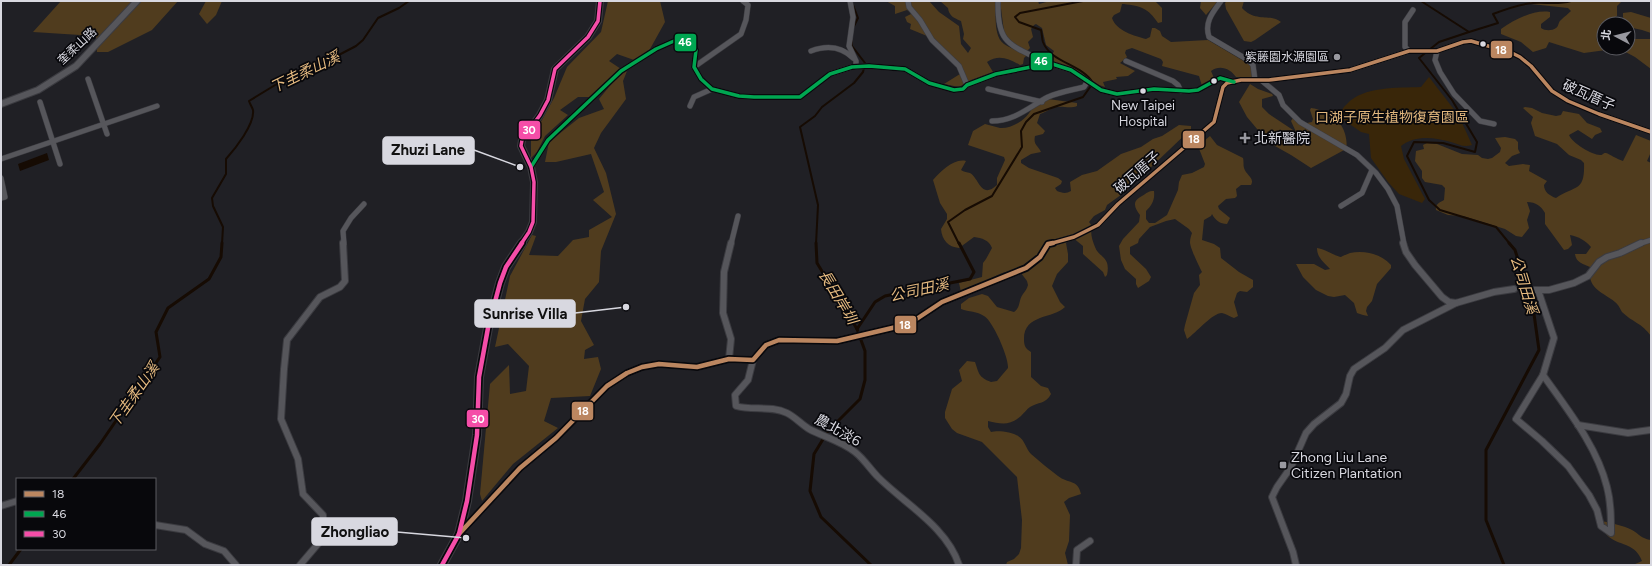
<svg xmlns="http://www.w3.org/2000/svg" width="1652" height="566" font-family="Figtree,'Noto Sans TC',sans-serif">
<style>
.green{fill:#392609}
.forest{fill:#503c1e}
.water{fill:#160b03}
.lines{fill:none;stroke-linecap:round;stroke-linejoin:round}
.stream-far1{stroke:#160b03;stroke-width:2}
.stream{stroke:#160b03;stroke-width:3}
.minor-far1-casing{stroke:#3b3b40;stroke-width:6}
.minor-casing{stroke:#3b3b40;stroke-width:8}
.tertiary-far1-casing{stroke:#3b3b40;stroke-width:8}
.tertiary-casing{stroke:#3b3b40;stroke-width:10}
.minor-far1{stroke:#56565b;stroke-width:5}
.minor{stroke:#56565b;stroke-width:6}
.tertiary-far1{stroke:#56565b;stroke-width:6}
.tertiary{stroke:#56565b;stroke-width:8}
.bus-1-far1-casing{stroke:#08080c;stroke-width:6}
.bus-1-casing{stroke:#08080c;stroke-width:8}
.bus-2-casing{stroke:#08080c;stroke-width:6}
.bus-3-far1-casing{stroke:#08080c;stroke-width:6}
.bus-3-casing{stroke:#08080c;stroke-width:8}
.bus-1-far1{stroke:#bb8660;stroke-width:3.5}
.bus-1{stroke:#bb8660;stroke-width:4.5}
.bus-2{stroke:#00a651;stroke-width:3.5}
.bus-3-far1{stroke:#f54da8;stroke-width:3.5}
.bus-3{stroke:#f54da8;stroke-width:4.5}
.bus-dot{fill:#d8d8e0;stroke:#08080c;stroke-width:1.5}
.poi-dot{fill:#98989f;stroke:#08080c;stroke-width:1.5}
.labels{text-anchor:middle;stroke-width:3.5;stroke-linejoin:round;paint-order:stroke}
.far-street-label{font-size:12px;fill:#d8d8e0;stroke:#08080c}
.far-poi-label{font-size:12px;fill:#d8d8e0;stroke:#08080c;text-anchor:end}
.bus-label{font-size:13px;fill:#d8d8e0;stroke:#08080c}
.street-label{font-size:14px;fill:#d8d8e0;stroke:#08080c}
.park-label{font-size:14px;fill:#e2b77d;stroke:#08080c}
.poi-label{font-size:14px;fill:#d8d8e0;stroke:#08080c;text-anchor:start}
.water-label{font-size:15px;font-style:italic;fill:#e4b97f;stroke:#08080c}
.leader{fill:none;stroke:#d8d8e0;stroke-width:1.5}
.callout-dot{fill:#d8d8e0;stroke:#08080c;stroke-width:1.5}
.callout{fill:#d8d8e0;stroke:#d8d8e0;stroke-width:1.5}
.callout-label{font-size:15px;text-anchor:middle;font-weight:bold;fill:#111}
.line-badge{stroke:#08080c;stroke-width:1.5}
.badge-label{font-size:11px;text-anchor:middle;font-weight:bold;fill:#fff}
</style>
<rect width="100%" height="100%" fill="#202025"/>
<path class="green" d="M1429 77 1459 116 1472 145C1464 148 1458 144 1451 142 1434 137 1415 135 1401 146L1404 159 1425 199 1422 203 1399 194 1388 182 1371 158 1369 134 1361 132 1338 116C1341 112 1343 107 1347 104 1363 86 1398 88 1421 87Z"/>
<g class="forest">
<polygon points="61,1 178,1 152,30 108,52 97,52 96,36 33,32"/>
<polygon points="206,1 222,1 216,15 207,24 199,14"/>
<polygon points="608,1 660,1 665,22 650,49 634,60 617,54 609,61 621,69 591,97 578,97 560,110 568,115 545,136 537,152 531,158 531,140 554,98 567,67 601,32"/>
<path d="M886 1H929L939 12 959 26 961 44 968 53 971 48 963 39 964 34 961 21C954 18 949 16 948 8L940 1H996C996 13 993 36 1004 44 1011 49 1020 51 1027 55L1024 58 1023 64 1020 65C1009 59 999 54 987 62L993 72 971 80 959 87 944 84 960 74 959 69 927 36 910 29 911 24 907 22 905 17 911 14 910 12 907 10 895 14V6Z"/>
<path d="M1000 1H1038L1039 4 1050 1H1155L1162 8V22L1158 23C1148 8 1141 6 1124 4H1122L1120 12 1114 15 1112 18C1116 31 1135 36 1146 39L1150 37 1152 28H1155L1160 31 1162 36 1171 42 1208 40 1252 66V77L1248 78 1236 77C1231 69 1220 64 1211 71L1214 78 1202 86 1199 76 1162 66 1163 62 1161 59 1132 48 1126 50 1125 53 1127 57 1120 63 1135 71 1128 76 1116 77 1117 79 1103 82 1105 87 1099 85 1071 67 1042 58 1047 54 1053 53 1054 51 1046 45 1042 28 1036 24 1034 25 1031 29 1033 37 1028 42 1030 48 1028 50H1025L1005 39Z"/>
<polygon points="1218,1 1206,15 1200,8 1201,1"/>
<path d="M1227 1H1244L1242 8C1256 23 1270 13 1281 22L1255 40 1251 42 1244 41 1226 9 1225 3Z"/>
<path d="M1529 1H1622L1617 6V16C1605 22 1595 28 1597 41L1604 46 1606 50 1584 53 1549 42 1546 48 1533 52 1521 42 1501 34V29C1514 20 1534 9 1550 12V17L1541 24V28C1545 31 1552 31 1556 28 1559 26 1558 22 1561 20 1565 16 1568 14 1571 11L1568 8 1531 4Z"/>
<polygon points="1631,12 1651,18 1651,33 1642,30 1628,27 1628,24 1625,24 1623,17 1623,13"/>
<polygon points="1628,39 1651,39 1651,69 1635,57 1618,48 1628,48"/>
<polygon points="627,71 623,81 626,99 601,133 594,148 606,173 616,214 601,251 599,282 585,299 581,321 594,345 585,350 584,359 598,357 601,369 590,396 551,398 544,421 558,428 513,464 482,501 480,494 490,384 509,365 510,394 526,391 529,366 508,344 495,347 510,276 532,235 536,236 529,255 558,256 573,240 589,237 589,230 612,217 593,200 604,192 591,154 556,162 545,162 549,142 579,118 604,109 599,99 618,76"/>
<path d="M1250 84 1258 89 1272 94 1273 96 1262 99V107L1269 114 1296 132 1291 121 1293 118 1307 123 1312 122 1313 119 1310 110 1311 108C1319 108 1337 119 1341 125 1345 131 1348 142 1346 149L1311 168 1291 155 1268 142 1247 117 1239 102Z"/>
<path d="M1048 99 1077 103V106C1070 109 1064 106 1056 107 1051 108 1046 112 1040 114L1037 123 1045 131 1043 134 1035 136C1033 145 1038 145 1041 152L1031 154 1021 160V163L1029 168 1058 178 1062 181 1061 184 1055 188 1057 191C1062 193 1066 194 1071 191L1070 182 1082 175 1097 171 1121 154 1141 147 1153 139 1162 136 1179 125 1191 126V129L1125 192 1107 205 1105 210 1094 216 1089 222 1092 226C1090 233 1092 240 1095 247 1099 258 1111 256 1107 275L1105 277 1103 272 1083 254V246L1072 237 1066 243 1068 254V262L1057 274 1052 286 1060 302 1065 307C1053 319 1023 314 1024 340 1024 346 1026 349 1031 352V377L1041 386 1048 388 1051 394C1046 404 1038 402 1030 407 1027 409 1024 413 1021 416 1010 426 1001 424 988 421V427L991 432C998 430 1012 432 1018 436 1025 440 1026 449 1031 454 1040 462 1049 469 1058 476 1068 484 1078 479 1081 494L1069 498 1064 502 1070 515 1069 541 1065 553 1068 565H1006L1007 562 1014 559 1019 554 1021 548 1022 520 1017 477 982 442 957 433 952 429 945 418V412L952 389 962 381 959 370 967 361 975 362C979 373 978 377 991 382L997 381 1008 368C1009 358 993 321 984 316 977 311 969 312 961 309V304L969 298 982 294 988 296 997 307 1014 312C1021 307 1018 301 1023 294 1025 291 1027 289 1028 285L1027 281 1021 273 1005 272 1000 274 961 292 959 283 982 277 983 263 986 259 992 248C989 240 982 238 974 237L959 248C948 247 942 240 941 229L947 219V214L940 203 933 180C941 171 954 158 966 161L961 170C964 172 967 172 970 173 979 178 981 200 997 185V178L1005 160 1004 157 968 145 973 131 985 124C990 125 995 127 1000 128 1013 129 1029 118 1033 106Z"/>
<path d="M1525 107 1532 108 1542 113 1556 116 1561 115 1563 111 1579 114 1587 123 1600 128 1602 132 1595 135 1592 139 1578 130 1569 135C1572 143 1592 155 1600 155 1604 155 1602 153 1606 153 1610 154 1616 159 1623 161L1636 135 1651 141V152L1647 161 1651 163V336C1642 323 1632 322 1622 312 1620 309 1619 305 1615 302 1601 291 1587 289 1590 267 1584 264 1576 263 1575 254H1586L1591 247C1585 240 1579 237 1570 235L1572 245 1568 249 1564 250 1545 224V213C1541 206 1536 202 1527 202L1530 211 1527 220 1529 228 1522 237 1516 236 1505 229 1463 216 1448 215 1436 210C1435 204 1439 203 1444 200L1445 188 1442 185 1425 182 1422 178V171L1415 161 1416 151 1424 149 1423 145 1427 143 1437 144 1462 154 1478 155 1482 158 1488 159 1492 158 1500 152 1501 148 1495 138 1505 137 1515 139 1518 142V149L1520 153 1512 156 1505 163 1509 166 1523 164 1530 165 1529 171 1547 181 1544 185C1544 192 1550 196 1556 198 1576 185 1585 192 1584 163L1581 160 1569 155 1557 144 1535 136 1531 123 1533 117 1523 108Z"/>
<path d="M1210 136 1217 145 1243 158C1244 162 1243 165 1244 168 1246 175 1255 178 1251 185H1241L1236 189 1237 196 1235 198 1226 199 1218 206 1219 209 1230 218 1227 224C1220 224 1215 220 1212 214L1211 216 1204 220 1202 240 1214 244 1220 248 1221 258 1239 272 1253 280V287L1247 292 1240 291 1237 293 1234 302 1238 316 1234 318C1231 317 1226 314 1222 313 1212 313 1196 333 1187 339L1184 330 1185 325 1194 293 1200 285 1199 275 1202 272C1199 266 1190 248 1190 242 1190 239 1191 236 1192 233L1189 229 1175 219 1166 221 1150 227 1139 239 1138 243 1130 247V254L1146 269 1151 277 1149 281 1138 288 1136 284V279L1125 269 1121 260 1119 246 1123 239 1139 222 1140 215C1134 207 1132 201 1142 196 1147 193 1148 191 1154 191 1155 200 1152 205 1146 211V219L1149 223H1155L1167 215 1178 190 1179 182 1182 175 1192 173 1204 167 1205 164 1198 146Z"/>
<path d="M1317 248C1325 249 1337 257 1341 257 1343 256 1347 254 1350 253 1365 250 1381 254 1391 265V268L1377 284 1372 301 1367 307 1366 311 1368 316 1363 315 1357 313 1354 303 1345 295 1334 297 1328 296 1316 290 1303 277 1296 264H1314L1325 270 1330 269C1324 262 1317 258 1317 248Z"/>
<path d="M1601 521C1608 522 1625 526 1632 530 1639 534 1642 539 1651 540V565H1633L1642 561C1635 543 1623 547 1609 537 1605 533 1601 529 1597 525Z"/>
</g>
<polygon class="water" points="47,153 49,160 20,171 18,164"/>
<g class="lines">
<g class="stream-far1">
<polyline points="1421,1 1469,32 1439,42 1419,58 1452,100 1477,142 1475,152 1443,143 1414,142 1407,156 1429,200 1440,210 1496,227 1510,244"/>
<polyline points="853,5 858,18 854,26"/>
<path d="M1469 32 1498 23 1493 14C1506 9 1519 4 1533 3 1546 2 1558 5 1571 1"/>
<path d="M222 244 223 227 213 206 212 198 226 174V159C235 149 255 124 253 110 252 107 250 104 249 101L290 76 308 71 356 46 363 40 378 18 399 8 409 1"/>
<polyline points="816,244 818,205 800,127 815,116 822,107 854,83 863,72 865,63 852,46 852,39"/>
<path d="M959 244 948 222 965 210 992 196 1022 147 1021 131 1026 122 1034 114 1083 97 1093 83C1082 64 1051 63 1043 42 1042 39 1042 34 1041 30L1019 22 1015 17 1020 13 1083 1"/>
</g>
<g class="stream">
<polyline points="816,243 817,263 857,329 865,351 865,380 860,399 828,431 814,454 810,491 821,517 871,565"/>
<polyline points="857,329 875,302 885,296 970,279 974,272 959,243"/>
<polyline points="73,479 100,444 160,357 156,332 168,308 209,279 221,257 222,243"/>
<polyline points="9,565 21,549"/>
<polyline points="1504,565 1486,520 1486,450 1539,350 1533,307 1515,250 1509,243"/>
</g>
<g class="minor-far1-casing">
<g id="minor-far1">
<polyline points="850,1 853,17 849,46 856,61 856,67"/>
<polyline points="908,1 909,7 920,20 932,40 959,66 967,85"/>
<path d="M998 1C997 43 1008 44 1043 61"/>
<path d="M1221 1C1213 12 1204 22 1209 37L1248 60 1253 65 1255 80"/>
<path d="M811 51C827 45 841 46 853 58"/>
<polyline points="1409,51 1405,47 1405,22 1413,10"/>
<polyline points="1437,51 1435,60 1440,72 1454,94 1480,121 1494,124"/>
<polyline points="1126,61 1173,81 1178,85 1181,91"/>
<polyline points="694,67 741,34 746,20 748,5 743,1"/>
<polyline points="88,79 107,134"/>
<polyline points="1261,80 1279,95 1283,105 1300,122 1357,155 1376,173 1388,189 1397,206 1404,244"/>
<polyline points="988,89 1042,102"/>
<polyline points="40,102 60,164"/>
<polyline points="690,106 694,97 712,89"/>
<path d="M992 121C1015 121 1029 107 1048 97 1059 92 1072 90 1084 87L1087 82"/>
<polyline points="1,159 157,106"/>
<polyline points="531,167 548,140 621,71 656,49 674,41 681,41 692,45 696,50 694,67 701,79 712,89 739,96 754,97 800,97 830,74 852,67 869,66 905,69 929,83 954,90 963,89 967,85 996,74 1031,67 1043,61 1071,70 1101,90 1117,94 1154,89 1189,91 1198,90 1220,78 1232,81"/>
<polyline points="1,178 5,197 1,198"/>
<polyline points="1341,206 1362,193 1372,170"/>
<polyline points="344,244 343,231 351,218 364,204"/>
<polyline points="731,244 738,216"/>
<polyline points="1049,244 1074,237 1098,225 1118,204 1214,122 1223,87 1227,83 1241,80 1269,80 1350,70 1409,51 1437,51 1463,42 1471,41 1512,53 1520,57 1531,66 1552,91 1568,101 1599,114 1651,132"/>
<polyline points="1639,244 1651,240"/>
</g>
</g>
<g class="minor-casing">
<g id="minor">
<polyline points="1403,243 1406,252 1415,265 1442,297 1449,302 1456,303 1494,292 1514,289"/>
<polyline points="1531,290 1549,290 1574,283 1588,276 1599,262 1607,257 1620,253 1641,243"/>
<polyline points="1538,290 1554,338 1543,375"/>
<polyline points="729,359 731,339 723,313 724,272 731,243"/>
<path d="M753 360 748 380 735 395 736 406C752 411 771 405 787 413 795 417 801 424 809 429 824 437 841 441 855 452 864 459 870 469 878 477 905 504 947 527 959 565"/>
<path d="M1543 375C1567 409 1597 446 1607 487 1611 502 1611 517 1611 533L1601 526 1597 510 1589 495 1568 466 1542 441 1516 419Z"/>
<polyline points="1578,425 1628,433 1650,430"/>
<polyline points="1,506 17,501"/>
<polyline points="155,525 186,530 205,544 224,551 236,565"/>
<polyline points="460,533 520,468 556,438 607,386 627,373 642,367 659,364 697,367 729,359 753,360 766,345 779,340 837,341 909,324 942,302 1026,268 1040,257 1048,244 1053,243"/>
<polyline points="300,565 323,538 323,515 303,494 298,459 281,419 284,369 287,340 320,297 340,287 345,281 343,243"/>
<polyline points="1076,565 1077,550 1090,541"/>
<polyline points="1296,565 1293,552 1272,497 1277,487 1291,467 1306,433 1314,424 1341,403 1346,394 1350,376 1354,369 1385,348 1403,330 1456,303"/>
</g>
</g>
<g class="tertiary-far1-casing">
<g id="tertiary-far1">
<polyline points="1,104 38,90 76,66 137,1"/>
<polyline points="521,244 529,232 533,222 534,182 531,167 521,146 522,140 540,115 548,100 555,69 588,37 598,21 600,1"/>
</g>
</g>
<g class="tertiary-casing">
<polyline id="tertiary" points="442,565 459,534 467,501 477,435 479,377 488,328 500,283 506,267 522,243"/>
</g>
<use href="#minor-far1" class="minor-far1"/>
<use href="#minor" class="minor"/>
<use href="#tertiary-far1" class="tertiary-far1"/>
<use href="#tertiary" class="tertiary"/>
<g class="bus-1-far1-casing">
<polyline id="bus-1-far1" points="1049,244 1074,237 1098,225 1118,204 1214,122 1223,87 1227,83 1241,80 1269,80 1350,70 1409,51 1437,51 1463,42 1471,41 1512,53 1520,57 1531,66 1552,91 1568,101 1599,114 1651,132"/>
</g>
<g class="bus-1-casing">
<polyline id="bus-1" points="459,534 520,468 556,438 607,386 627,373 642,367 659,364 697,367 729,359 753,360 766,345 779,340 837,341 909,324 942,302 1026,268 1040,257 1048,244 1053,243"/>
</g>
<g class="bus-2-casing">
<polyline id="bus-2" points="531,167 548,140 621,71 656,49 674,41 681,41 692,45 696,50 694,67 701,79 712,89 739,96 754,97 800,97 830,74 852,67 869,66 905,69 929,83 954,90 963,89 967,85 996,74 1031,67 1043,61 1071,70 1101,90 1117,94 1154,89 1189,91 1198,90 1220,78 1234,82"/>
</g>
<g class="bus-3-far1-casing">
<polyline id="bus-3-far1" points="521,244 529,232 533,222 534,182 531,167 521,146 522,140 540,115 548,100 555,69 588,37 598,21 600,1"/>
</g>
<g class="bus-3-casing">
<polyline id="bus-3" points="442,565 459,534 467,501 477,435 479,377 488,328 500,283 506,267 522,243"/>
</g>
<use href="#bus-1-far1" class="bus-1-far1"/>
<use href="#bus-1" class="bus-1"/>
<use href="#bus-2" class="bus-2"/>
<use href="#bus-3-far1" class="bus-3-far1"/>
<use href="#bus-3" class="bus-3"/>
</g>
<g class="bus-dot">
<circle cx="1483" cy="44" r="3.5"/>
<circle cx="1214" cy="81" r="3.5"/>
<circle cx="1143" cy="91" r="3.5"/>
</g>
<g class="poi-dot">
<circle cx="1337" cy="57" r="4"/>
<path d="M1243 132h4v4h4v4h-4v4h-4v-4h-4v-4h4z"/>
<rect x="1279" y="461" width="8" height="8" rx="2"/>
</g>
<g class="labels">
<g class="far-street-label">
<text transform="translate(77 46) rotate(-43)" y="4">奎柔山路</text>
</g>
<g class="far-poi-label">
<text x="1329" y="61">紫藤園水源園區</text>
</g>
<g class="bus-label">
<text x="1143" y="110">New Taipei<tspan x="1143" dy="16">Hospital</tspan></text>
</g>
<g class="street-label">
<text transform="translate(1589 95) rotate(24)" y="5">破瓦厝子</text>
<text transform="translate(1137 172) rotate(-41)" y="5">破瓦厝子</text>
<text transform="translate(838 430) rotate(29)" y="5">農北淡6</text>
</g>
<g class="park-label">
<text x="1392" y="122">口湖子原生植物復育園區</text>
</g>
<g class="poi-label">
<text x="1254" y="143">北新醫院</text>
<text x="1291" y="462">Zhong Liu Lane<tspan x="1291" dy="16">Citizen Plantation</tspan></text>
</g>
<g class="water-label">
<text transform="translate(305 72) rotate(-26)" y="5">下圭柔山溪</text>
<text transform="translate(1524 285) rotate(73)" y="5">公司田溪</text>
<text transform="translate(919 290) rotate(-12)" y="5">公司田溪</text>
<text transform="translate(838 297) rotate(59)" y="5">長田岸圳</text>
<text transform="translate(134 395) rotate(-55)" y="5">下圭柔山溪</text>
</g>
</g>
<path class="leader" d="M520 167L474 150M626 307L575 313M466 538L397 532"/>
<g class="callout-dot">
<circle cx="520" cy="167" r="4"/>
<circle cx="626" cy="307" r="4"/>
<circle cx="466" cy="538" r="4"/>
</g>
<g class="callout">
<rect x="383" y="137" width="91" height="27" rx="4"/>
<rect x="475" y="300" width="100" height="27" rx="4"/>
<rect x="312" y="518" width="85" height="27" rx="4"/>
</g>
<g class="callout-label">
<text x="428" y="155">Zhuzi Lane</text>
<text x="525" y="319">Sunrise Villa</text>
<text x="355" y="537">Zhongliao</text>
</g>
<g class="line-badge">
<rect x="674" y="33" width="23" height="19" rx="4" fill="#00a651"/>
<rect x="1490" y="40" width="23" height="19" rx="4" fill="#bb8660"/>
<rect x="1030" y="52" width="23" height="19" rx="4" fill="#00a651"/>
<rect x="518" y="120" width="23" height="20" rx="4" fill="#f54da8"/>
<rect x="1182" y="130" width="23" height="19" rx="4" fill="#bb8660"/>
<rect x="894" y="315" width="23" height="19" rx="4" fill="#bb8660"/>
<rect x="571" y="401" width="23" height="20" rx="4" fill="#bb8660"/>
<rect x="466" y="409" width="23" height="19" rx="4" fill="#f54da8"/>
</g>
<g class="badge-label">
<text x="685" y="46">46</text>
<text x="1501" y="54">18</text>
<text x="1041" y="65">46</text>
<text x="529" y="134">30</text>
<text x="1194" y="143">18</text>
<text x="905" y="329">18</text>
<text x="583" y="415">18</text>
<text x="478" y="423">30</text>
</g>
<rect width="1652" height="566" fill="none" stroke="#d8d8e0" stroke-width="4"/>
<rect x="16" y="478" width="140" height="72" fill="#08080c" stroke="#5b5b61"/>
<rect x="24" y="491" width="20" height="6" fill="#bb8660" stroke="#5b5b61"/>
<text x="52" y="498" font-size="12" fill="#d8d8e0">18</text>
<rect x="24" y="511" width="20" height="6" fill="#00a651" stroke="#5b5b61"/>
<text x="52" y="518" font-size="12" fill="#d8d8e0">46</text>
<rect x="24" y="531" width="20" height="6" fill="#f54da8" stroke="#5b5b61"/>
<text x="52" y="538" font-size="12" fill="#d8d8e0">30</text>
<g transform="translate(1616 36) rotate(277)"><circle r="19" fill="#08080c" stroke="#5b5b61"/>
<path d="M0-3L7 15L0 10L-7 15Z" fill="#98989f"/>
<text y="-6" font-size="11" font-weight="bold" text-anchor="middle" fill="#d8d8e0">北</text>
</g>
</svg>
